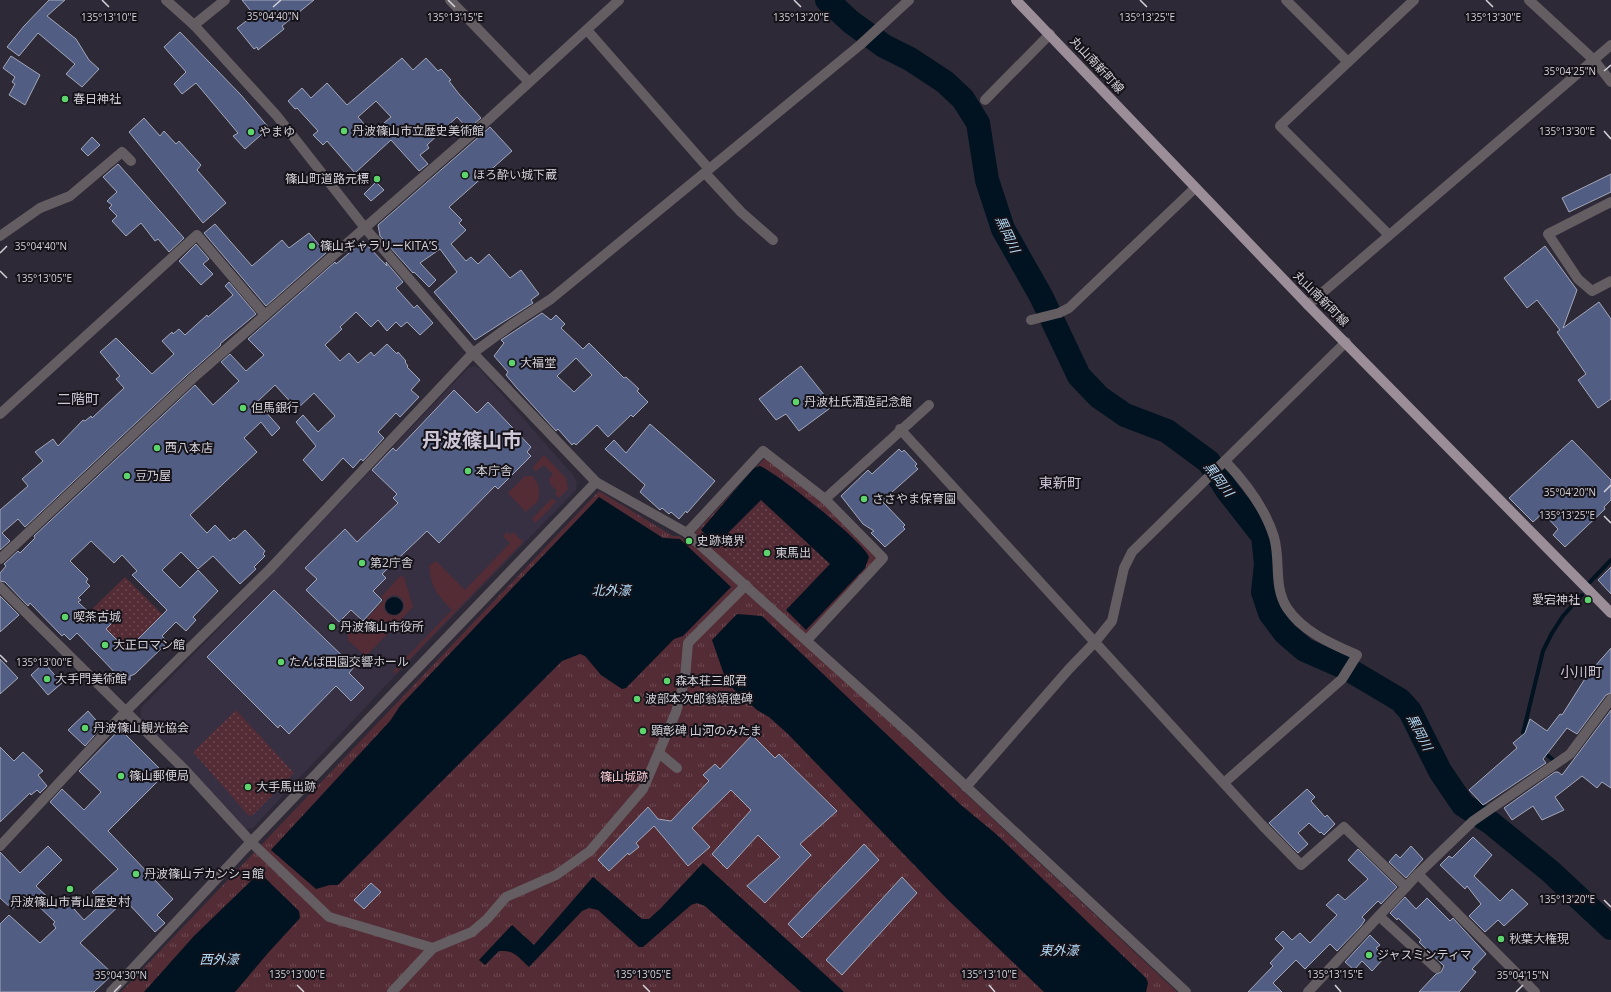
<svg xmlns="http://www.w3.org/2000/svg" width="1611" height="992" font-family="'Open Sans','Noto Sans JP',sans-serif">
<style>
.built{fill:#372f42}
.grass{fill:#542c35;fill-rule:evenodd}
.park{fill:url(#park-tufts)}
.garden{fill:url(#garden-dots)}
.water{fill:#011320}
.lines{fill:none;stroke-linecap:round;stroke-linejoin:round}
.stream{stroke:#011320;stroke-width:4}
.river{stroke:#011320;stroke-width:24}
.building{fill:#525d83;stroke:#a3a8b9;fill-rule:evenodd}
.minor{stroke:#645d62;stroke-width:10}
.major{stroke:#9b8e98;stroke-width:10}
.ticks{fill:none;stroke:#d4d1d9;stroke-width:1.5}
.poi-dot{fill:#5ed56c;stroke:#151319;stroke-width:1.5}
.labels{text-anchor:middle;stroke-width:4;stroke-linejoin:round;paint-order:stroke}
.street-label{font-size:12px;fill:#d4d1d9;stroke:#151319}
.poi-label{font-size:12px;fill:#d4d1d9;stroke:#151319;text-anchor:start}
.park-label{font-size:12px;fill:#facad3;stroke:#151319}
.water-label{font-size:13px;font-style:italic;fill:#b4daf6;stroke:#151319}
.quarter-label{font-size:14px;fill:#cdc6d7;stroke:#151319}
.town-label{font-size:20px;font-weight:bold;fill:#cdc6d7;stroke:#151319}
.ticks-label{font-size:10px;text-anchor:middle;fill:#d4d1d9;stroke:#151319;stroke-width:4;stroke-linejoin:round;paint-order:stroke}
</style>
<defs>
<pattern id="park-tufts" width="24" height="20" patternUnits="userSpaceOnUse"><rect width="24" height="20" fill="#542c35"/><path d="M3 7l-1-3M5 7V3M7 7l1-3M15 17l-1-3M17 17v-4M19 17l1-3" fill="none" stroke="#6c4a52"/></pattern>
<pattern id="garden-dots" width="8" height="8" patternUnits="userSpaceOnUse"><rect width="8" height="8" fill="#542c35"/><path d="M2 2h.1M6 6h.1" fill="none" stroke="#6c4a52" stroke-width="1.8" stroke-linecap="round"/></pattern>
</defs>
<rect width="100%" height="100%" fill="#2e2936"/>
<polygon class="built" points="475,366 480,369 573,475 577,482 576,490 387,684 253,828 245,829 141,719 141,708 276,570 468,368"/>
<g class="grass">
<polygon points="544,455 566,478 568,489 559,498 555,494 557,491 551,485 549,479 553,474 544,465 536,471 534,470 533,467"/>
<path d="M525 476H532C538 481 541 491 538 500 536 504 529 508 526 512L508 493Z"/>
<polygon points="552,498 556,501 549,510 535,523 532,519"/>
<path d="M507 532 510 535 513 532 523 542 395 674 393 671 452 610C436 593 432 590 429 566L436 561 465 590 510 543 503 536Z"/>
<path d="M400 576 404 577 405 580 413 607 369 653 366 655 363 654 348 640 347 633 360 620 363 623 384 600 381 597ZM393 595C401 595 405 601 404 609L397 616 387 614 384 608 387 598Z"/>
</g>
<polygon class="park" points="769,454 883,558 802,640 1177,992 121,992 599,491 673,536 680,536 686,542"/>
<g class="garden">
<polygon points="761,500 830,564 786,610 716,545"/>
<polygon points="125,577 163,615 129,648 125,648 106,629 116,619 107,610 98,618 89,612"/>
<polygon points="236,710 294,773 254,814 249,816 193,752"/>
</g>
<g class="water">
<path d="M760 466C776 472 865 543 869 557L865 568 806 630 786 610 830 564 761 500 716 545 701 530 754 468Z"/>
<polygon points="599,497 663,538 680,539 731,587 683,636 674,639 626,688 622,689 601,675 585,656 580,654 562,661 338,885 330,885 316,889 271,850 390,721 400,706"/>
<circle cx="394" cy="606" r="9"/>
<polygon points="737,614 762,616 961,805 996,834 1146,978 1148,983 1146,992 1044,992 947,899 788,734 769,717 757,710 727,683 712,640"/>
<path d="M703 863 844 992H801L705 906 697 903 691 905 643 947H639L598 910 589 908 582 911 529 967C518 957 515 950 499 951L485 965 479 960 512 925 534 945 593 877 642 919H649L661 908Z"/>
<polygon points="262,875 299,911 300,918 268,953 235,992 144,992 194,936 254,878"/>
</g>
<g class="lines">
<g class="stream">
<polyline points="1590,582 1611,560"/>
<polyline points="1528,737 1523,733 1543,651 1552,633 1563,616 1582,595"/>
<polyline points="1543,752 1556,762"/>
</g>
<polyline class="river" points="827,0 851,22 884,46 910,59 945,82 963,99 978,123 987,180 1003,229 1041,296 1079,376 1099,397 1125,415 1167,431 1209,462 1227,490 1263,536 1266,564 1263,592 1270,613 1285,633 1305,650 1346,668 1400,700 1410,711 1440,771 1463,805 1491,823 1550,871 1611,928"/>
</g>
<g class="building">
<polygon points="49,0 65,0 47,16 76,39 89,60 99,69 82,87 66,74 75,64 38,33 19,56 7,47 24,26"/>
<polygon points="242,0 314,0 282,26 284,29 258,50 257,47 254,49 237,28 254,15"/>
<polygon points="180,32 241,95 269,128 245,149 233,136 238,133 196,83 182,94 174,84 186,72 164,47"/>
<polygon points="11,56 40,75 25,105 9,95 15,84 12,82 15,77 3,68"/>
<path d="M402 58 413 70 426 58 438 71 441 69 451 80 449 81 459 94 481 118 468 129 457 117 427 145 429 148 420 155 428 164 419 171 391 140 355 173 327 141 323 145 313 135 318 131 297 108 295 109 288 101 302 88 311 98 327 83 347 105ZM376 101 391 117 372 133 358 117Z"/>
<polygon points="144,118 160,136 164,131 176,144 179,141 201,165 197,170 226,203 203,223 129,132"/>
<polygon points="490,127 512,151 449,207 462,220 459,223 466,230 451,244 466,261 471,257 478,264 489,254 510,278 521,270 539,294 531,300 533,303 475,340 434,292 457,272 440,249 420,263 436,280 429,287 414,272 413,273 380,236 378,225"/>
<polygon points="92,137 100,145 88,156 81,149"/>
<polygon points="118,164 184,238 169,252 158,239 155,241 141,223 126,236 112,221 117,216 109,208 112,205 107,201 117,192 103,177"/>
<polygon points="1611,174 1611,192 1569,212 1562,198"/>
<polygon points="376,182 384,190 371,201 364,194"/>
<polygon points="215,224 252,266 282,240 289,248 309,233 326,253 266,306 204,233"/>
<path d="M363 241 387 266 386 262 403 282 396 288 414 308 417 305 433 323 420 335 407 322 401 327 396 322 387 331 378 320 371 327 356 312 340 327 342 329 325 345 340 361 349 353 358 363 371 352 374 356 387 344 397 354 398 352 406 361 405 362 408 366 407 367 420 380 411 390 419 397 400 417 396 413 378 432 384 438 363 461 361 459 353 468 343 458 322 481 303 460 316 446 296 422 303 415 318 432 335 416 314 393 297 409 275 385 257 402 280 428 272 436 261 422 244 438 257 452 190 515 207 533 215 525 230 541 233 538 235 539 245 530 265 551 263 554 265 556 254 567 256 569 240 584 213 556 198 569 181 552 162 570 180 588 198 570 218 591 193 617 196 620 186 631 176 622 162 636 168 642 135 674 130 676V680L121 679 77 633 70 640 64 634 62 636 30 603 28 606 5 582 0 581V573L6 566 4 564 18 551 20 553 35 538 34 536 195 385 213 405 239 381 221 362 230 354 246 371 264 355 248 339 335 262 336 264 341 260ZM91 541 114 563 122 555 137 571 132 575 167 610 127 650 106 629 116 619 107 610 98 618H95L78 602 81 600 78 598 90 586 86 582 88 579 70 561Z"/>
<polygon points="196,244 209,259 203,264 213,274 201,285 179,261"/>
<polygon points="1545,246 1577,290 1563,328 1599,302 1611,319 1611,399 1598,408 1578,380 1586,374 1557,332 1560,330 1537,300 1527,308 1504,278"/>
<polygon points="229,282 256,314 220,344 221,345 186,376 25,527 18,519 2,533 10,541 0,550 0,510 28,486 22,479 43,461 35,452 53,439 58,446 83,420 85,421 91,416 92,418 124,388 116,379 120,376 100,352 116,338 152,374 174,354 162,341 172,332 173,334 179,329 185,335 207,315 208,317 233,295 225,286"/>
<path d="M542 313 551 320 556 315 565 324 561 328 583 349 589 343 624 378 626 377 639 389 637 391 648 402 633 417 631 415 608 437 597 425 576 445 574 443 572 445 558 429 556 431 516 387 506 375 508 372 494 356 504 343 501 340ZM576 358 592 375 574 392 557 376Z"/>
<polygon points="801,366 833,406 799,431 786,414 776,420 759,399"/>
<polygon points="454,390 477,413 488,402 531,447 527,452 531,456 498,489 495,486 439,543 427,531 382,574 386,578 373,591 382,600 363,621 351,610 339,622 306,590 317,579 305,568 345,529 357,542 398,503 393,498 397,494 372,470 393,448 396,451"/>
<polygon points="650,424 715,481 687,513 686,511 679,519 671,512 669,514 662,508 660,510 640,492 645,485 605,449 614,440 626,453"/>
<polygon points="1572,440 1611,480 1611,500 1604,507 1605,509 1565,547 1553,535 1558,529 1543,513 1533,522 1509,498"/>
<polygon points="899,449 902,452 904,450 917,464 915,466 918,469 882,501 905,525 903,527 905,529 885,547 871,533 874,531 863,524 841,496 868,470 872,474"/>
<polygon points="1611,567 1611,594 1598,580"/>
<polygon points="274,590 354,667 349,673 364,688 351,701 336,686 289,734 280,725 278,728 207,657"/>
<polygon points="0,596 19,615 0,632"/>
<polygon points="1611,648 1611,693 1606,695 1577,734 1567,728 1543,759 1546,763 1483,805 1469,790 1517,748 1513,743 1525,733 1530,719 1547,731 1560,714 1562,715 1588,674"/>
<polygon points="0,659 18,678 0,694"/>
<polygon points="44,663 62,683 48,695 31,675"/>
<polygon points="1611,710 1611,788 1602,782 1597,788 1582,776 1555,797 1564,810 1542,820 1533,806 1512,820 1504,808 1555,772 1558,772 1562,775"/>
<polygon points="88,711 102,727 85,746 68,730"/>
<polygon points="120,729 165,774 108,831 173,899 157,915 165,923 155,932 125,900 80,943 113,974 94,992 0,992 0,924 9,915 40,943 56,928 53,924 55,922 28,896 12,909 0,898 0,852 20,873 48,846 62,860 36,886 57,906 65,899 84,920 103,903 92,892 118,869 50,802 62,789 84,810 101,792 79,771"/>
<polygon points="752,735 775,758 779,754 837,811 800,844 811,855 765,903 747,886 780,857 758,835 727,869 712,854 751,810 731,790 692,828 710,847 688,866 654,826 636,843 639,847 629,855 628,853 609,871 598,860 648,807 658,819 671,821 709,781 703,775 715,764 720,769"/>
<polygon points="0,747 14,761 23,752 43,771 38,775 47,786 40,793 37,790 31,795 30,793 0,822"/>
<polygon points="1307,789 1315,797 1311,801 1325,817 1327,815 1335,824 1324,835 1321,832 1320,833 1309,823 1298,833 1308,844 1298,853 1269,823"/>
<polygon points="1473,837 1492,855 1474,876 1500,901 1512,889 1528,904 1504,926 1498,920 1485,932 1469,916 1481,904 1467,886 1465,889 1440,865 1449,856 1452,858"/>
<polygon points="864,844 879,860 802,938 788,924"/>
<polygon points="1411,846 1423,859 1406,878 1389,862 1396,854 1400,858"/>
<polygon points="1358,849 1397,887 1381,904 1378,901 1362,917 1365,920 1361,926 1337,951 1330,944 1305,969 1296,960 1273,983 1282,992 1248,992 1273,966 1270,963 1284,948 1275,939 1283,931 1292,940 1300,933 1310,943 1337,915 1326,905 1338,894 1345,900 1368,879 1348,860"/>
<polygon points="902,877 917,893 842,975 826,960"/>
<polygon points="371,883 381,892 364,909 354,900"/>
<polygon points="1405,897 1416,909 1427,898 1450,921 1453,918 1486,954 1472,969 1476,972 1459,992 1419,992 1436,974 1441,972 1444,966 1419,942 1421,940 1398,918 1397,920 1390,913"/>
<polygon points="1370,935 1380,945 1376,948 1385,957 1372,971 1362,961 1354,970 1345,962"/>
</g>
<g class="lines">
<g class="minor">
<polyline points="166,0 194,25 277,116 365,228 473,353 596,482 687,533 911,735 1186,992"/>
<polyline points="450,0 529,82"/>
<polyline points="1286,0 1348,62"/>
<polyline points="1529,0 1594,60 1611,82"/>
<polyline points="194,25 225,0"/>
<polyline points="587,30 709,169"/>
<polyline points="985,100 1050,34"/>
<polyline points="705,173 741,212 773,240"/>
<polyline points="1611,202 1548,234 1578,279 1592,291 1611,281"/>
<polyline points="1388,234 1280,126 1414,0"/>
<polyline points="0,236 40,208 70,196 122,152 131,161"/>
<polyline points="1308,305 1611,45"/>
<polyline points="1031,320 1059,313 1069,308 1195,188"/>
<polyline points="0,414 197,235 265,315"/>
<polyline points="900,429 1262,825 1301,865 1344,827 1406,887"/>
<path d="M1225 461C1246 483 1265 508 1274 537 1281 561 1273 586 1287 608 1303 632 1332 644 1357 655L1342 679 1225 782"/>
<polyline points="825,499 929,405"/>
<polyline points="687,533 763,451 825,499 883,558 807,640"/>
<polyline points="0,559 192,379 488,120 619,0"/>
<polyline points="0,587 184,769 251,842 329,917 433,948"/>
<polyline points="659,753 677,768"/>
<polyline points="966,787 1069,669 1095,642 1112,621 1124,568 1132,552 1346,342"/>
<polyline points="0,846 126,711 269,570 473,353 511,325 551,299 860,45 909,0"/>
<polyline points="1418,874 1535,992"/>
<polyline points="1379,916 1436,968"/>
<polyline points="111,992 251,842 596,482"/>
<polyline points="392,992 433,948 472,932 487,919 506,897 556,875 590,851 643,789 676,712 685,678 688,643 746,585"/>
<polyline points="1308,992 1418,874 1473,821 1570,754 1611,699"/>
</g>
<polyline class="major" points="1016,0 1308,305 1611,613"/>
</g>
<path class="ticks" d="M102 0 109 7M448 0 455 7M794 0 801 7M1140 0 1147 7M1486 0 1493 7M273 7 281 0M1604 71 1611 65M1604 131 1611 139M0 253 7 246M0 271 7 278M1604 492 1611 485M1604 516 1611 523M0 655 7 662M1604 900 1611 907M297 985 304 992M643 985 650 992M989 985 995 992M1335 985 1341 992M114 992 121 985M1516 992 1523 985"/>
<g class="poi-dot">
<circle cx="65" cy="99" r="4"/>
<circle cx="344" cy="131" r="4"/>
<circle cx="251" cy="132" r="4"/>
<circle cx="465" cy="175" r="4"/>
<circle cx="377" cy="179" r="4"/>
<circle cx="312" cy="246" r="4"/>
<circle cx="512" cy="363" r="4"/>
<circle cx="796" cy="402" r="4"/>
<circle cx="243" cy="408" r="4"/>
<circle cx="157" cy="448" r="4"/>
<circle cx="468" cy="471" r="4"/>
<circle cx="127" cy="476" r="4"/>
<circle cx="864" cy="499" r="4"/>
<circle cx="689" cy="541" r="4"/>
<circle cx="767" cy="553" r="4"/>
<circle cx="362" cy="563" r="4"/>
<circle cx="1588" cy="600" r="4"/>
<circle cx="65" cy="617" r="4"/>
<circle cx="332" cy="627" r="4"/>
<circle cx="105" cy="645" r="4"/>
<circle cx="281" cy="662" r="4"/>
<circle cx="47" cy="679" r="4"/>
<circle cx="667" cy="681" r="4"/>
<circle cx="637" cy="699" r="4"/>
<circle cx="85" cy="728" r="4"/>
<circle cx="643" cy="731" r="4"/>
<circle cx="121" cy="776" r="4"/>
<circle cx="248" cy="787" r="4"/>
<circle cx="136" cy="874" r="4"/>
<circle cx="70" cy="889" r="4"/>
<circle cx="1501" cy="939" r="4"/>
<circle cx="1369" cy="955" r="4"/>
</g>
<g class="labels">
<g class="street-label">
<text transform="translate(1097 65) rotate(47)" y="4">丸山南新町線</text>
<text transform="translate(1321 299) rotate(45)" y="4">丸山南新町線</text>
</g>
<g class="poi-label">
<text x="73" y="103">春日神社</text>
<text x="352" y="135">丹波篠山市立歴史美術館</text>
<text x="259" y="136">やまゆ</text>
<text x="473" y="179">ほろ酔い城下蔵</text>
<text x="369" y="183" text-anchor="end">篠山町道路元標</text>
<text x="320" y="250">篠山ギャラリーKITA’S</text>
<text x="520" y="367">大福堂</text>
<text x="804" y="406">丹波杜氏酒造記念館</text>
<text x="251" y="412">但馬銀行</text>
<text x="165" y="452">西八本店</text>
<text x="476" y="475">本庁舎</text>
<text x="135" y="480">豆乃屋</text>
<text x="872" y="503">ささやま保育園</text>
<text x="697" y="545">史跡境界</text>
<text x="775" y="557">東馬出</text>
<text x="370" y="567">第2庁舎</text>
<text x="1580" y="604" text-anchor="end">愛宕神社</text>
<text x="73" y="621">喫茶古城</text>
<text x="340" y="631">丹波篠山市役所</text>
<text x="113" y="649">大正ロマン館</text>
<text x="289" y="666">たんば田園交響ホール</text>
<text x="55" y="683">大手門美術館</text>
<text x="675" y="685">森本荘三郎君</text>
<text x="645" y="703">波部本次郎翁頌德碑</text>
<text x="93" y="732">丹波篠山観光協会</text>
<text x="651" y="735">顕彰碑 山河のみたま</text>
<text x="129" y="780">篠山郵便局</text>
<text x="256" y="791">大手馬出跡</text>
<text x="144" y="878">丹波篠山デカンショ館</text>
<text x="70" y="906" text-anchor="middle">丹波篠山市青山歴史村</text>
<text x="1509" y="943">秋葉大権現</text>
<text x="1377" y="959">ジャスミンティマ</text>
</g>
<g class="park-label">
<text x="624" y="781">篠山城跡</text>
</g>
<g class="water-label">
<text transform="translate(1008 234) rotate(65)" y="5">黒岡川</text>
<text transform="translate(1219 479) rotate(53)" y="5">黒岡川</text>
<text x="611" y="595">北外濠</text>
<text transform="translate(1420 732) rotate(63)" y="5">黒岡川</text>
<text x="1059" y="955">東外濠</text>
<text x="219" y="964">西外濠</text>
</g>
<g class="quarter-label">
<text x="78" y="404">二階町</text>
<text x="1060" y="488">東新町</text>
<text x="1581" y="677">小川町</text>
</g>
<g class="town-label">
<text x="472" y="447">丹波篠山市</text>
</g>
</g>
<g class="ticks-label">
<text x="273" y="20">35°04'40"N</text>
<text x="109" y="21">135°13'10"E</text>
<text x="455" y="21">135°13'15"E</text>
<text x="801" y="21">135°13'20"E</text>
<text x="1147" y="21">135°13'25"E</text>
<text x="1493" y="21">135°13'30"E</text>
<text x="1570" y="75">35°04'25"N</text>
<text x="1567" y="135">135°13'30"E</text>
<text x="41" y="250">35°04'40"N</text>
<text x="44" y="282">135°13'05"E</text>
<text x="1570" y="496">35°04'20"N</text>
<text x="1567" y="519">135°13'25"E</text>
<text x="44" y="666">135°13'00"E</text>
<text x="1567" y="903">135°13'20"E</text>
<text x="297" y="978">135°13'00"E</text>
<text x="643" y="978">135°13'05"E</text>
<text x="989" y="978">135°13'10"E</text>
<text x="1335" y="978">135°13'15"E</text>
<text x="121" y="979">35°04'30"N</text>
<text x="1523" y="979">35°04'15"N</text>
</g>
</svg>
